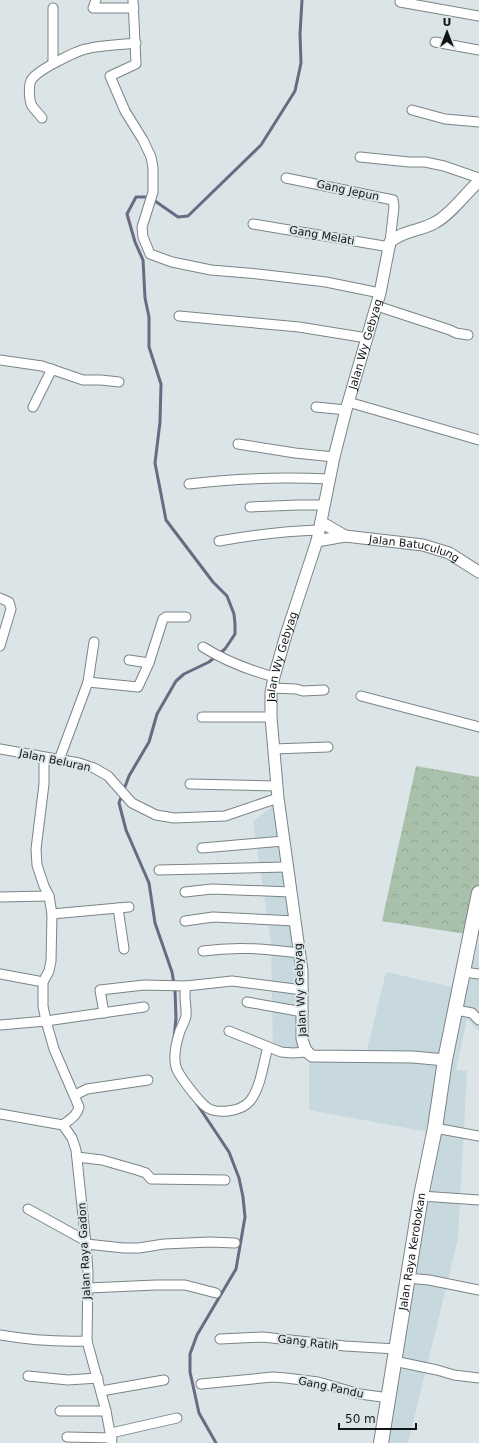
<svg xmlns="http://www.w3.org/2000/svg" width="479" height="1443" font-family="'DejaVu Sans',sans-serif">
<style>
.built{fill:#c7d9df}
.park{fill:url(#park-crowns)}
.lines{fill:none;stroke-linecap:round;stroke-linejoin:round}
.stream{stroke:#6a6a82;stroke-width:3}
.minor-casing{stroke:#7b8486;stroke-width:11}
.tertiary-casing{stroke:#7b8486;stroke-width:13}
.primary-casing{stroke:#7b8486;stroke-width:16}
.minor{stroke:#fff;stroke-width:9}
.tertiary{stroke:#fff;stroke-width:11}
.primary{stroke:#fff;stroke-width:14}
.labels{text-anchor:middle;stroke-width:4;stroke-linejoin:round;paint-order:stroke}
.street-label{font-size:11px;fill:#121516;stroke:#dbe4e7}
</style>
<defs>
<pattern id="park-crowns" width="20" height="18" patternUnits="userSpaceOnUse"><rect width="20" height="18" fill="#a9c1ab"/><path d="M2 6a3 3 0 1 1 6 0M12 15a3 3 0 1 1 6 0" fill="none" stroke="#90a592"/></pattern>
</defs>
<rect width="100%" height="100%" fill="#dbe4e7"/>
<polygon class="built" points="280,801 306,964 309,1053 365,1058 386,972 466,990 479,941 479,1031 467,1019 456,1070 467,1071 458,1239 408,1443 385,1443 405,1308 439,1134 309,1110 309,1053 273,1055 271,943 253,821"/>
<polygon class="park" points="416,766 479,777 479,936 382,921"/>
<g class="lines">
<g class="stream">
<polyline points="174,1039 176,1018 175,990 172,972 155,923 149,883 126,830 119,803 129,776 149,742 157,714 176,681 184,674 209,662 225,649 235,634 235,624 234,614 227,596 213,582 166,520 155,463 160,422 161,384 149,347 149,317 145,298 143,260 135,242 127,214 136,197 146,197 155,201 178,217 188,216 261,145 295,91 301,63 300,34 302,0"/>
<polyline points="195,1101 229,1152 239,1178 243,1197 245,1217 236,1269 197,1335 190,1354 190,1372 199,1413 216,1443"/>
</g>
<g class="minor-casing">
<g id="minor">
<polyline points="96,0 93,8 134,8"/>
<polyline points="133,0 136,64 110,76 125,111 143,140 151,157 153,168 153,192 142,227 143,237 150,254 172,262 211,270 258,274 326,282 380,293"/>
<polyline points="400,2 479,16"/>
<polyline points="53,8 53,63"/>
<polyline points="435,42 479,50"/>
<polyline points="412,110 445,119 479,122"/>
<path d="M42 118C39 114 35 110 32 106 29 100 28 84 32 79 38 70 76 51 86 49 102 45 119 45 136 43"/>
<polyline points="360,157 409,162 425,162 444,166 479,178"/>
<polyline points="286,178 393,200 394,207 390,242"/>
<polyline points="253,224 390,247"/>
<polyline points="377,306 450,330 456,333 468,335"/>
<polyline points="179,316 299,327 367,338"/>
<polyline points="0,360 42,366 83,380 101,380 119,382"/>
<polyline points="348,402 479,440"/>
<polyline points="33,407 52,369"/>
<polyline points="316,407 346,410"/>
<polyline points="238,444 295,453 334,457"/>
<path d="M189 484C236 478 281 477 329 479"/>
<polyline points="250,507 298,505 324,505"/>
<path d="M219 541C253 535 285 531 319 530"/>
<polyline points="0,598 9,602 11,609 0,646"/>
<path d="M203 647C225 661 249 670 274 677"/>
<polyline points="129,660 149,663"/>
<polyline points="88,682 138,687 149,663 163,619 166,617 186,617"/>
<polyline points="272,688 296,689 303,691 324,690"/>
<polyline points="361,696 479,727"/>
<polyline points="202,717 271,717"/>
<polyline points="0,749 79,763 94,768 108,776 132,803 156,815 174,818 225,816 278,798"/>
<polyline points="274,749 328,747"/>
<path d="M44 758V784L36 849 37 865 44 886 49 896 52 914 51 961 49 971 43 982V1006L46 1021 54 1049 79 1107C77 1116 70 1119 63 1125"/>
<polyline points="59,760 88,682 94,642"/>
<polyline points="190,784 277,786"/>
<polyline points="202,848 284,841"/>
<polyline points="159,870 287,867"/>
<polyline points="185,892 212,889 291,892"/>
<polyline points="0,897 49,896"/>
<polyline points="118,908 124,949"/>
<polyline points="52,914 129,907"/>
<polyline points="185,921 213,917 295,921"/>
<path d="M203 951C237 946 266 949 300 953"/>
<polyline points="464,972 479,974"/>
<polyline points="0,974 38,981"/>
<path d="M186 986C183 995 187 1006 186 1016 185 1021 182 1026 180 1031 177 1040 173 1056 176 1067 178 1075 198 1100 205 1106 215 1115 241 1112 250 1101 261 1087 263 1064 268 1047"/>
<polyline points="247,1002 303,1012"/>
<polyline points="456,1010 472,1013 479,1020"/>
<polyline points="104,1013 100,990 144,985 186,986 232,981 303,990"/>
<polyline points="0,1025 46,1021 144,1007"/>
<polyline points="229,1031 281,1052 293,1053 307,1052"/>
<polyline points="75,1095 87,1089 148,1080"/>
<polyline points="0,1114 63,1125 72,1138 76,1150 86,1244 88,1272 87,1341 106,1411 112,1443"/>
<polyline points="435,1128 479,1136"/>
<polyline points="77,1157 102,1160 137,1170 146,1173 151,1179 225,1180"/>
<polyline points="421,1196 479,1200"/>
<polyline points="28,1209 86,1241"/>
<polyline points="86,1244 124,1248 139,1248 164,1244 210,1242 235,1243"/>
<polyline points="407,1278 429,1280 479,1290"/>
<polyline points="88,1288 156,1285 185,1285 216,1293"/>
<path d="M0 1335C29 1340 58 1342 87 1341"/>
<polyline points="220,1339 263,1337 345,1346 396,1349"/>
<polyline points="394,1361 437,1370 454,1375 479,1378"/>
<polyline points="28,1376 68,1380 98,1378"/>
<polyline points="201,1384 273,1377 286,1378 318,1382 360,1394 389,1398"/>
<polyline points="101,1391 164,1380"/>
<polyline points="60,1411 106,1411"/>
<polyline points="111,1433 177,1418"/>
<polyline points="67,1437 112,1438"/>
</g>
</g>
<g class="tertiary-casing">
<g id="tertiary">
<polyline points="321,522 345,536"/>
<path id="s1" d="M317 541 345 536 423 545 449 553 479 572"/>
<path id="s2" d="M445 1060 413 1057 312 1056C305 1051 304 1047 302 1038V971L278 798 271 717V693L274 677 286 635 317 541 334 457 346 410 380 293 390 242C403 230 422 231 436 222 451 214 466 193 479 181"/>
</g>
</g>
<g class="primary-casing">
<g id="primary">
<path id="s3" d="M381 1443 421 1196 435 1128 445 1060 479 893"/>
</g>
</g>
<use href="#minor" class="minor"/>
<use href="#tertiary" class="tertiary"/>
<use href="#primary" class="primary"/>
</g>
<g class="labels">
<g class="street-label">
<text transform="translate(348 190) rotate(12)" y="4">Gang Jepun</text>
<text transform="translate(322 235) rotate(10)" y="4">Gang Melati</text>
<text dy="4" stroke="none"><textPath href="#s2" startOffset="863">Jalan Wy Gebyag</textPath></text>
<text dy="4" stroke="none"><textPath href="#s1" startOffset="99">Jalan Batuculung</textPath></text>
<text dy="4" stroke="none"><textPath href="#s2" startOffset="539">Jalan Wy Gebyag</textPath></text>
<text transform="translate(55 760) rotate(12)" y="4">Jalan Beluran</text>
<text transform="translate(300 990) rotate(-93)" y="4">Jalan Wy Gebyag</text>
<text transform="translate(84 1251) rotate(-93)" y="4">Jalan Raya Gadon</text>
<text dy="4" stroke="none"><textPath href="#s3" startOffset="194">Jalan Raya Kerobokan</textPath></text>
<text transform="translate(308 1342) rotate(7)" y="4">Gang Ratih</text>
<text transform="translate(331 1387) rotate(12)" y="4">Gang Pandu</text>
</g>
</g>
<g transform="translate(447 32)" stroke="#dbe4e7" stroke-width="3" paint-order="stroke">
<path d="M0-3L7 15L0 10L-7 15Z" fill="#121516"/>
<text y="-6" font-size="11" font-weight="bold" text-anchor="middle" fill="#121516">U</text>
</g>
<path d="M339 1423v6h77v-6" fill="none" stroke="#121516" stroke-width="2"/>
<text x="345" y="1423" font-size="12" fill="#121516" stroke="#dbe4e7" stroke-width="3" paint-order="stroke">50 m</text>
</svg>
